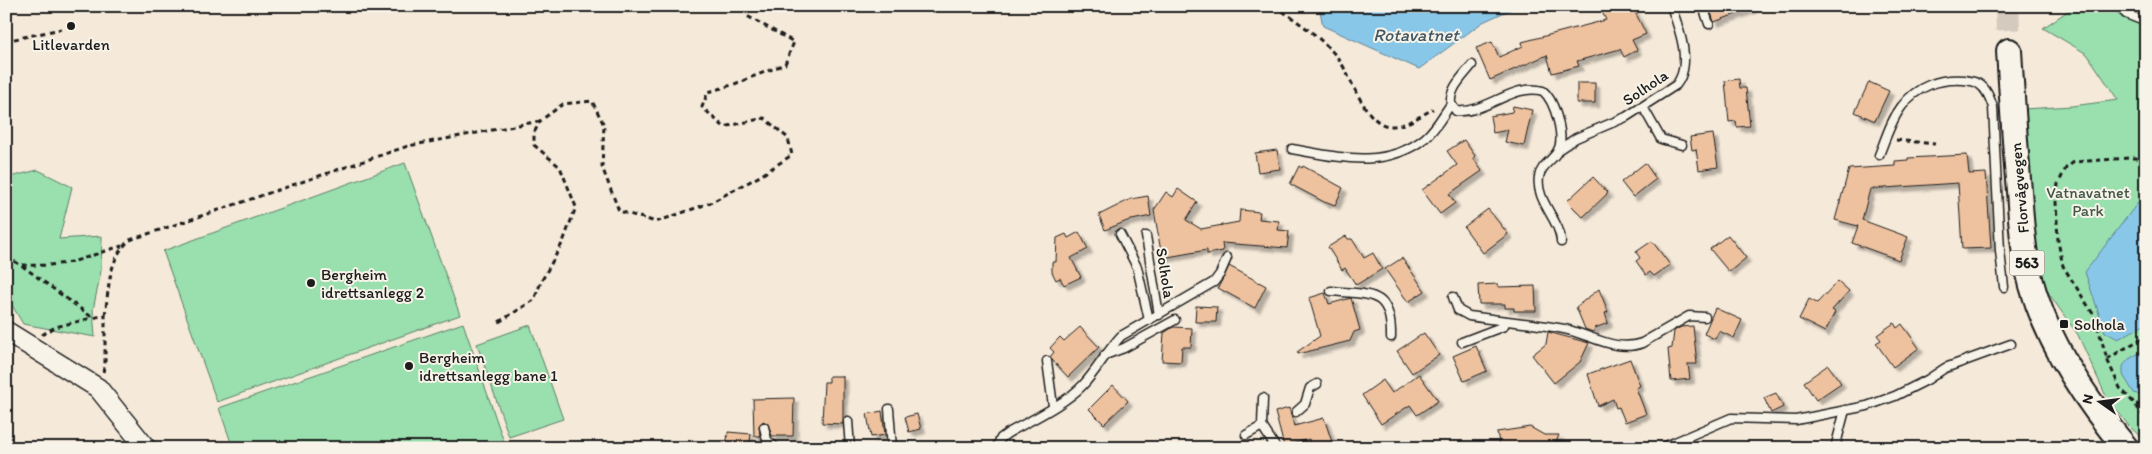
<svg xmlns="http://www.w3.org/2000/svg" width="2152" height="454" font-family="Itim,sans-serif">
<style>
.green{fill:#99e0ae;stroke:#5a7e65}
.water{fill:#89c7e9;stroke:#5d8397}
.building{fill:#efc29f;stroke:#1c1c1c;filter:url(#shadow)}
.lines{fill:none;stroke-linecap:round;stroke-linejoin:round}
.primary-tunnel{stroke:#d4cabd;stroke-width:24;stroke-dasharray:24 12;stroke-linecap:butt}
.service-casing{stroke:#1c1c1c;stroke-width:11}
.tertiary-casing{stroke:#1c1c1c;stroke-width:22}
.primary-casing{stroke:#1c1c1c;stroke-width:28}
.path{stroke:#1c1c1c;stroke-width:3;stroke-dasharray:5 4;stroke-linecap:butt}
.service{stroke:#f7f3e8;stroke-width:8}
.tertiary{stroke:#f7f3e8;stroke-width:19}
.primary{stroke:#f7f3e8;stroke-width:24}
.poi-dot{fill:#1c1c1c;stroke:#f7f3e8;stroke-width:2}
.labels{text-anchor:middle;stroke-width:4;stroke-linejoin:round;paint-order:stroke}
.shield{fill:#f7f3e8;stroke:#5e5c59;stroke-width:1}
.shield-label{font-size:15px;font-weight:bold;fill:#1c1c1c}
.poi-label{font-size:16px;fill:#1c1c1c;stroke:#f7f3e8;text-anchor:start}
.street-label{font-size:16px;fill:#1c1c1c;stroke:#f7f3e8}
.park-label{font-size:16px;fill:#425748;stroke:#f7f3e8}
.water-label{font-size:18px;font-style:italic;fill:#425864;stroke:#f7f3e8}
</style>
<defs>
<filter id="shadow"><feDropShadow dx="4.5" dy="4.5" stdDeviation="1" flood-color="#0004"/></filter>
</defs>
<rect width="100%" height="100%" fill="#f5e9d9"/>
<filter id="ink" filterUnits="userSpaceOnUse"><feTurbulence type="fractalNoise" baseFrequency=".02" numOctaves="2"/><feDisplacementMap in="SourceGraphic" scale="10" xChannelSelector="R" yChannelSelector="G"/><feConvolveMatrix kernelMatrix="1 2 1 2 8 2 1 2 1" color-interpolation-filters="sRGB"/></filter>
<g filter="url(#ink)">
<g class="green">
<polygon points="2075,6 2146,6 2146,442 2128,425 2105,394 2078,335 2042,284 2032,228 2024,109 2072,106 2118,100 2087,54 2043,28"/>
<polygon points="405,163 460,315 217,402 163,251"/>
<polygon points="38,170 72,187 59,239 102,236 101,271 93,310 95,337 23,324 6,295 6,178"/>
<polygon points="463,323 506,448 233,448 219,408"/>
<polygon points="530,325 563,419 509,437 477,344"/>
</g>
<g class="water">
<polygon points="1319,6 1518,6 1483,22 1419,69 1323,26"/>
<polygon points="2146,192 2146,324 2118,339 2105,332 2085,272"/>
<polygon points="2146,349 2146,397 2134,393 2123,375 2123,366 2129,359"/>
</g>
<g class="building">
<polygon points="1599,6 1632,6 1646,34 1632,40 1637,50 1624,57 1620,49 1577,61 1579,66 1552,73 1547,55 1490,80 1476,48 1492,42 1499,57 1523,46 1522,42 1606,20"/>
<polygon points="1709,6 1752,6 1753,8 1714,22"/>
<polygon points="1739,79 1740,88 1746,88 1750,126 1737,127 1736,121 1729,122 1725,81"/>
<polygon points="1869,82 1889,91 1875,121 1855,112"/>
<rect x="1577" y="83" width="18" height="20"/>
<polygon points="1513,106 1532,110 1524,146 1505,142 1508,130 1493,133 1490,116 1512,112"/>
<polygon points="1713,134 1718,167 1699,170 1696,149 1692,150 1690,137"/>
<polygon points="1464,140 1475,156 1473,158 1482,171 1449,194 1455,203 1440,214 1422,190 1457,165 1447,151"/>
<polygon points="1277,150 1280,169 1258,172 1255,153"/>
<polygon points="1967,155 1969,174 1986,173 1991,248 1962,249 1958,183 1870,189 1862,220 1908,237 1899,260 1852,243 1858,226 1835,220 1849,169 1895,166 1895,161 1908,160 1908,158"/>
<polygon points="1645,163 1656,179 1633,197 1621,182"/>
<polygon points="1299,166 1302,168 1303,166 1343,188 1335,205 1327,202 1326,203 1290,184"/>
<polygon points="1593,177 1608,193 1583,217 1567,201"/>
<polygon points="1178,189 1197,202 1186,220 1201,229 1239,222 1240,210 1260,212 1259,219 1279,221 1278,230 1289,231 1287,248 1222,243 1223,251 1207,254 1207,250 1162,258 1154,210 1166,192 1173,197"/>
<polygon points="1148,196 1151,216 1127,221 1105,230 1099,215 1131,199"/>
<polygon points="1488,209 1508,234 1483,253 1464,227"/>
<polygon points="1079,232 1088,249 1071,258 1081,277 1064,285 1060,278 1056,280 1052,272 1052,262 1056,262 1057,238 1066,234 1068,238"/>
<polygon points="1728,235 1746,258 1729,272 1710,249"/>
<polygon points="1346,236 1348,239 1352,239 1364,258 1373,253 1382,269 1356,285 1345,268 1342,270 1328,247"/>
<polygon points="1652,241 1670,265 1654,276 1650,272 1646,275 1636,261 1640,258 1636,252"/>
<polygon points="1402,258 1425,291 1408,302 1385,269"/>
<polygon points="1229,266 1266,286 1255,308 1218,288"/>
<polygon points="1838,281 1849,291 1832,310 1835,312 1825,332 1799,319 1809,299 1817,303"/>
<polygon points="1498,284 1498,287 1535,286 1536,311 1514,311 1514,308 1505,308 1505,304 1479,304 1478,285"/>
<polygon points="1599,289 1608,312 1605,313 1608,323 1595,328 1593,332 1585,329 1576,307"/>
<polygon points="1325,293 1329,304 1351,298 1360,330 1354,332 1350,341 1298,354 1297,352 1320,336 1309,298"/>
<polygon points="1196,306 1217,307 1216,322 1195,322"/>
<polygon points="1715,308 1742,320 1734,338 1719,331 1715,339 1704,334"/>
<polygon points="1894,323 1897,328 1902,324 1919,348 1893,367 1876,343 1881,340 1877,335"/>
<polygon points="1693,326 1697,364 1688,364 1690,379 1671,381 1668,349 1672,348 1674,331 1681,327"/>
<polygon points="1080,327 1099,347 1068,377 1053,361 1050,357 1054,352 1050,348 1060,337 1064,341"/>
<polygon points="1173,327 1192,328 1191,347 1182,347 1181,362 1162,361 1164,333"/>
<polygon points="1548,332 1589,343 1580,362 1554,383 1532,355 1546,344"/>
<polygon points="1424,333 1439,355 1412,373 1397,351"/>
<polygon points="1476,346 1487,371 1464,381 1453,356"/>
<polygon points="1630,359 1640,386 1636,388 1646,414 1625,422 1619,407 1616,408 1613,399 1598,406 1588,374"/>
<polygon points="1828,365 1841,383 1816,400 1804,382"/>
<polygon points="1419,374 1438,401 1417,415 1410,405 1381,424 1362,395 1383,380 1392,393"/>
<polygon points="829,376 843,376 843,424 822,423 824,382 829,382"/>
<polygon points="1113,385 1128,401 1104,424 1089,409"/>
<polygon points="1776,393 1783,407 1771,413 1764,398"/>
<polygon points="794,398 793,436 772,436 768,424 763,421 759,426 760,436 754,436 753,399"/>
<polygon points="1289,408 1294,426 1324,418 1334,448 1311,448 1309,439 1284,446 1275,412"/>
<polygon points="882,411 885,435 871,437 867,414"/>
<polygon points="917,414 921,429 909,432 905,417"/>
<polygon points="1530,427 1544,435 1559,435 1554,448 1500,448 1497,432"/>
<polygon points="728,432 751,434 749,448 726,448"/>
</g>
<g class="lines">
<polyline class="primary-tunnel" points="2007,6 2009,51"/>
<g class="service-casing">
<g id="service">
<polyline points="1703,6 1709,24"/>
<polyline points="2118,6 2126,14 2146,22"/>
<path d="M1472 65C1463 76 1449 89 1451 104L1456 111C1486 114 1514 82 1543 91 1555 101 1566 139 1557 152 1552 161 1541 165 1539 177 1535 201 1561 221 1561 242"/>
<polyline points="1643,107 1661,139 1682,145"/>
<path d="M1292 149C1338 157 1385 170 1425 138 1436 129 1443 115 1451 104"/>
<path d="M1558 150 1576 138 1626 117 1676 85C1693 64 1679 28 1671 6"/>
<path d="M1879 155C1886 138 1891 120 1902 106 1917 86 1940 78 1964 80 1969 81 1975 81 1979 84 1987 89 1990 99 1993 107L2000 251 2004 287"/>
<polyline points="1120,234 1137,267 1149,320"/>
<polyline points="1146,236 1159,315"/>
<path d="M1331 291C1369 295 1392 289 1391 337"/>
<path d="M1453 297 1458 310 1469 316C1501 321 1533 323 1564 329 1589 334 1616 353 1642 343L1689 316 1705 317"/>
<polyline points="1462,342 1504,326 1505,321"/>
<polyline points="1105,355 1124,348 1175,320"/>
<polyline points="1047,361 1053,406"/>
<polyline points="889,409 892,448"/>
<polyline points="1296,412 1305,404 1310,388 1317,384"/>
<polyline points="848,421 850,448"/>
<polyline points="1262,426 1276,448"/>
<polyline points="764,427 767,440 776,448"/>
<polyline points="1246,435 1262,426 1263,398"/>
<path d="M996 448 1001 438 1008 433C1031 420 1065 404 1083 385 1097 370 1107 351 1121 336L1214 282 1220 274 1227 258"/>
<polyline points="1661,448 1731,418 1796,420 1867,406 1895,396 1927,380 1945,368 2011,344"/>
<polyline points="1835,448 1845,410"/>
</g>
</g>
<g class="tertiary-casing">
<polyline id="tertiary" points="6,331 98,388 146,448"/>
</g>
<g class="primary-casing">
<path id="primary" d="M2009 51C2012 98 2015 145 2019 191 2021 217 2022 245 2028 270 2043 337 2083 397 2126 448"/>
</g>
<g class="path">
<path d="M1275 6C1298 22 1323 38 1340 61 1352 79 1366 125 1390 126 1405 127 1420 116 1433 109"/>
<polyline points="6,43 10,40 61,29"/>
<polyline points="1896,140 1935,144"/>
<polyline points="2146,158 2129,158 2074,162 2066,168 2058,184 2056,202 2058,241 2063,266 2095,317 2107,359 2120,388 2135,404 2146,420"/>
<polyline points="6,257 21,265 93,318 105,315 105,362 103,373"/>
<path d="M22 265C33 265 46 266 58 264 80 262 101 251 122 246"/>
<path d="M105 315C109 289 108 258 130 240L408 146 540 121"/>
<polyline points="499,322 534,300 541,282 563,242 576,207 560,167 534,145 534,133 540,121 563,104 592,101 604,125 602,167 619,211 656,222 710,203 760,176 792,155 788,138 764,118 724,127 702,107 708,92 732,85 785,64 794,42 747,16 743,6"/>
<polyline points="42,335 55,327 92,318"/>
<polyline points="2107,359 2146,336"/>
<polyline points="2136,404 2146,406"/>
</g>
<use href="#service" class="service"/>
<use href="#tertiary" class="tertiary"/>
<use href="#primary" class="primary"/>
</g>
</g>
<g class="poi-dot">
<circle cx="71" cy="26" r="5"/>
<circle cx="311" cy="283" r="5"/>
<rect x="2059" y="319" width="10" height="10" rx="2.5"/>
<circle cx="409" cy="366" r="5"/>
</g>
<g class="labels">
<rect class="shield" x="2009.5" y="250.5" width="35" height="25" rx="4"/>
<g class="shield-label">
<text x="2027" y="268">563</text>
</g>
<g class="poi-label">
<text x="71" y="50" text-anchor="middle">Litlevarden</text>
<text x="321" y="280">Bergheim<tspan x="321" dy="18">idrettsanlegg 2</tspan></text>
<text x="2074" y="330">Solhola</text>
<text x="419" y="363">Bergheim<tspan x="419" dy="18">idrettsanlegg bane 1</tspan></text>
</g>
<g class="street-label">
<text transform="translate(1645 87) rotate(-34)" y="6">Solhola</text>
<text transform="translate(2019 188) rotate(-95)" y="6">Florvågvegen</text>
<text transform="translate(1166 273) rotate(81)" y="6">Solhola</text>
</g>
<g class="park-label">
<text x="2088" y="198">Vatnavatnet<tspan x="2088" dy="18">Park</tspan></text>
</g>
<g class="water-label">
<text x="1416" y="41">Rotavatnet</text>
</g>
</g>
<rect width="2152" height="454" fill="none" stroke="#f7f3e8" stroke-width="25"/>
<rect x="12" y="12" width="2127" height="429" fill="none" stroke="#1c1c1c" stroke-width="2" filter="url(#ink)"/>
<g transform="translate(2100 402) rotate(284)" stroke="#f7f3e8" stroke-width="4" paint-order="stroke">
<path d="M0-4L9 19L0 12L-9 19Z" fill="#1c1c1c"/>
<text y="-8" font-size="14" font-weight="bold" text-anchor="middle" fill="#1c1c1c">N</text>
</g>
</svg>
